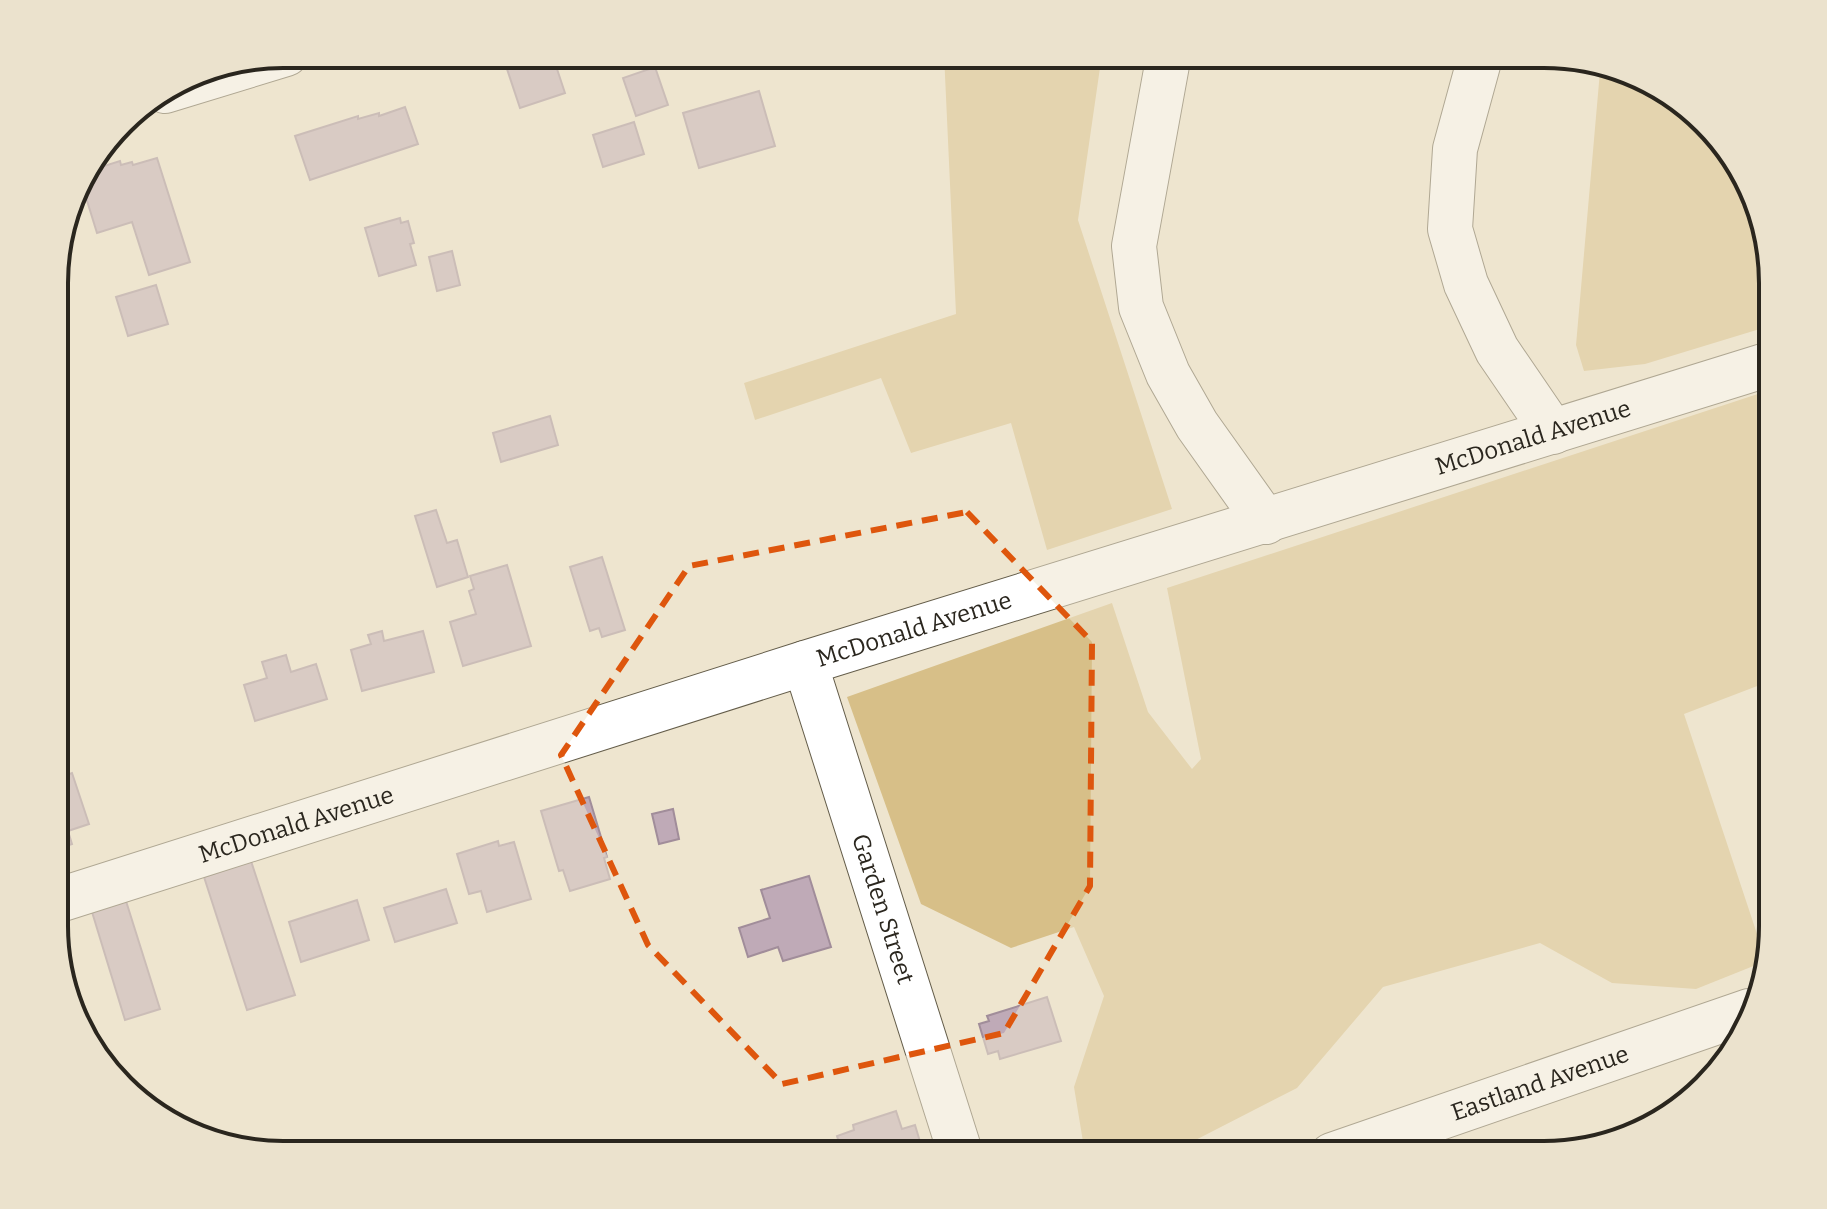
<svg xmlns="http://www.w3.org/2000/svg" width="1827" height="1209" font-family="Bitter,serif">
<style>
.green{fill:#d7bf88}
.building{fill:#bfaab7;stroke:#a18d9a;stroke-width:2}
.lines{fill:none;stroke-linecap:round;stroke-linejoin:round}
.minor-casing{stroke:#645d4a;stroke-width:46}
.minor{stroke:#fff;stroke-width:44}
.marked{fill:none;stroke:#de560d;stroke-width:6;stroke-dasharray:16 10;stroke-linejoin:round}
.labels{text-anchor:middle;stroke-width:6;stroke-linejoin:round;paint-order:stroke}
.street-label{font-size:24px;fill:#2a261e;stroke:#fcf2dc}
.rim{fill:none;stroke:#2a261e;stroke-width:4}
</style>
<rect width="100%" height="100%" fill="#eee5cf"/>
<g class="green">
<polygon points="944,54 1102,54 1078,220 1172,509 1047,550 1011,423 911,453 881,378 755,420 744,383 956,314"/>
<polygon points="1600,71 1672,93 1743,169 1773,268 1773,325 1645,364 1584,371 1576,345"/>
<polygon points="1773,389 1773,680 1684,714 1766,961 1696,989 1612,983 1540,943 1383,987 1297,1088 1180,1148 1085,1154 1074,1087 1104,996 1074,927 1011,948 921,904 847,697 1112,603 1148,712 1192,769 1201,759 1167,588"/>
</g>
<g class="building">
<polygon points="502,54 552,54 565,93 520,108"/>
<polygon points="655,67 668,105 636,116 623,78"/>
<polygon points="759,91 775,146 699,168 683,113"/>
<polygon points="405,107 418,144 310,180 295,136 358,116 358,119 379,113 379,116"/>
<polygon points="634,122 644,154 603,167 593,135"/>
<polygon points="157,158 190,262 149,275 132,222 97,233 80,178 85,172 120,161 121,165 132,162 133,165"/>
<polygon points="400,218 401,223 408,221 414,243 410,244 416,265 379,276 365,228"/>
<polygon points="452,251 460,285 437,291 429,257"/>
<polygon points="156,285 168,324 128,336 116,297"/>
<polygon points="550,416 558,445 501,462 493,433"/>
<polygon points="436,510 447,543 457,540 468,577 437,587 415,516"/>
<polygon points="602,557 625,630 602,637 599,628 590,631 570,567"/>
<polygon points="507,565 531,646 463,666 450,622 476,614 469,591 474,589 470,576"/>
<polygon points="382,631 384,641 423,631 434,672 362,691 351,650 371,644 368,635"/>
<polygon points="286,655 291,672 316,664 327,699 255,721 244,685 267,678 262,662"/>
<polygon points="72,773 89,824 68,831 72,844 56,849 56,779"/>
<polygon points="589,797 607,857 604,858 610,879 570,891 563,870 559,871 541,811"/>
<polygon points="673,809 679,839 659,844 652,814"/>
<polygon points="498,841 499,846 514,842 531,899 487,912 481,891 469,894 457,854"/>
<polygon points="251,861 295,995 247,1010 204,877"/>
<polygon points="809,876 831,947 783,961 778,947 748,957 739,928 770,918 761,890"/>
<polygon points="446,889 457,923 395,942 384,908"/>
<polygon points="357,900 369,940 301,962 289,922"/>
<polygon points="126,901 160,1009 125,1020 92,912"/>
<polygon points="56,937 91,1048 85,1041 56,956"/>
<polygon points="1047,997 1061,1041 1000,1059 998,1051 988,1054 979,1024 989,1021 987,1016"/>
<polygon points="896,1111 902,1129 915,1125 924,1155 843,1155 837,1136 854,1130 853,1125"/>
</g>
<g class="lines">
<g class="minor-casing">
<g id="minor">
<polyline points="1169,54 1134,246 1141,307 1168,374 1197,425 1266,522"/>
<polyline points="1481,54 1455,149 1450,229 1466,284 1497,350 1553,432"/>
<polyline points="165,91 286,54"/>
<path id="s1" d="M805 663 961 1155"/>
<path id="s2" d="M56 901 805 663 1773 363"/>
<path id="s3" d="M1332 1155 1749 1011"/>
</g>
</g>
<use href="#minor" class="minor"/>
</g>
<path d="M0 0H1827V1209H0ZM967 512 1092 642 1090 886 1004 1033 782 1084 648 945 561 755 689 566Z" fill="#eee5cf" fill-opacity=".55" fill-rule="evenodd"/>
<path class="marked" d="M967 512 1092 642 1090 886 1004 1033 782 1084 648 945 561 755 689 566Z"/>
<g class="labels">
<g class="street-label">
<text dy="8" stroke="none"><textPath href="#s2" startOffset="1548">McDonald Avenue</textPath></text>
<text dy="8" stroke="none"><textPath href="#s2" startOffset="900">McDonald Avenue</textPath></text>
<text dy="8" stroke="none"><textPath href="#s2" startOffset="252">McDonald Avenue</textPath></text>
<text dy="8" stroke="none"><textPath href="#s1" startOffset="258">Garden Street</textPath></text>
<text dy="8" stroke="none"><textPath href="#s3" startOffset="220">Eastland Avenue</textPath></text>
</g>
</g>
<path d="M0 0H1827V1209H0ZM283 68H1544A215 215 0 0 1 1759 283V926A215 215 0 0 1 1544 1141H283A215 215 0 0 1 68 926V283A215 215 0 0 1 283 68Z" fill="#ebe2cd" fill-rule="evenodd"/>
<path class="rim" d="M283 68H1544A215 215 0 0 1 1759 283V926A215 215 0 0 1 1544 1141H283A215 215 0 0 1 68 926V283A215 215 0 0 1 283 68Z"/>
</svg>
